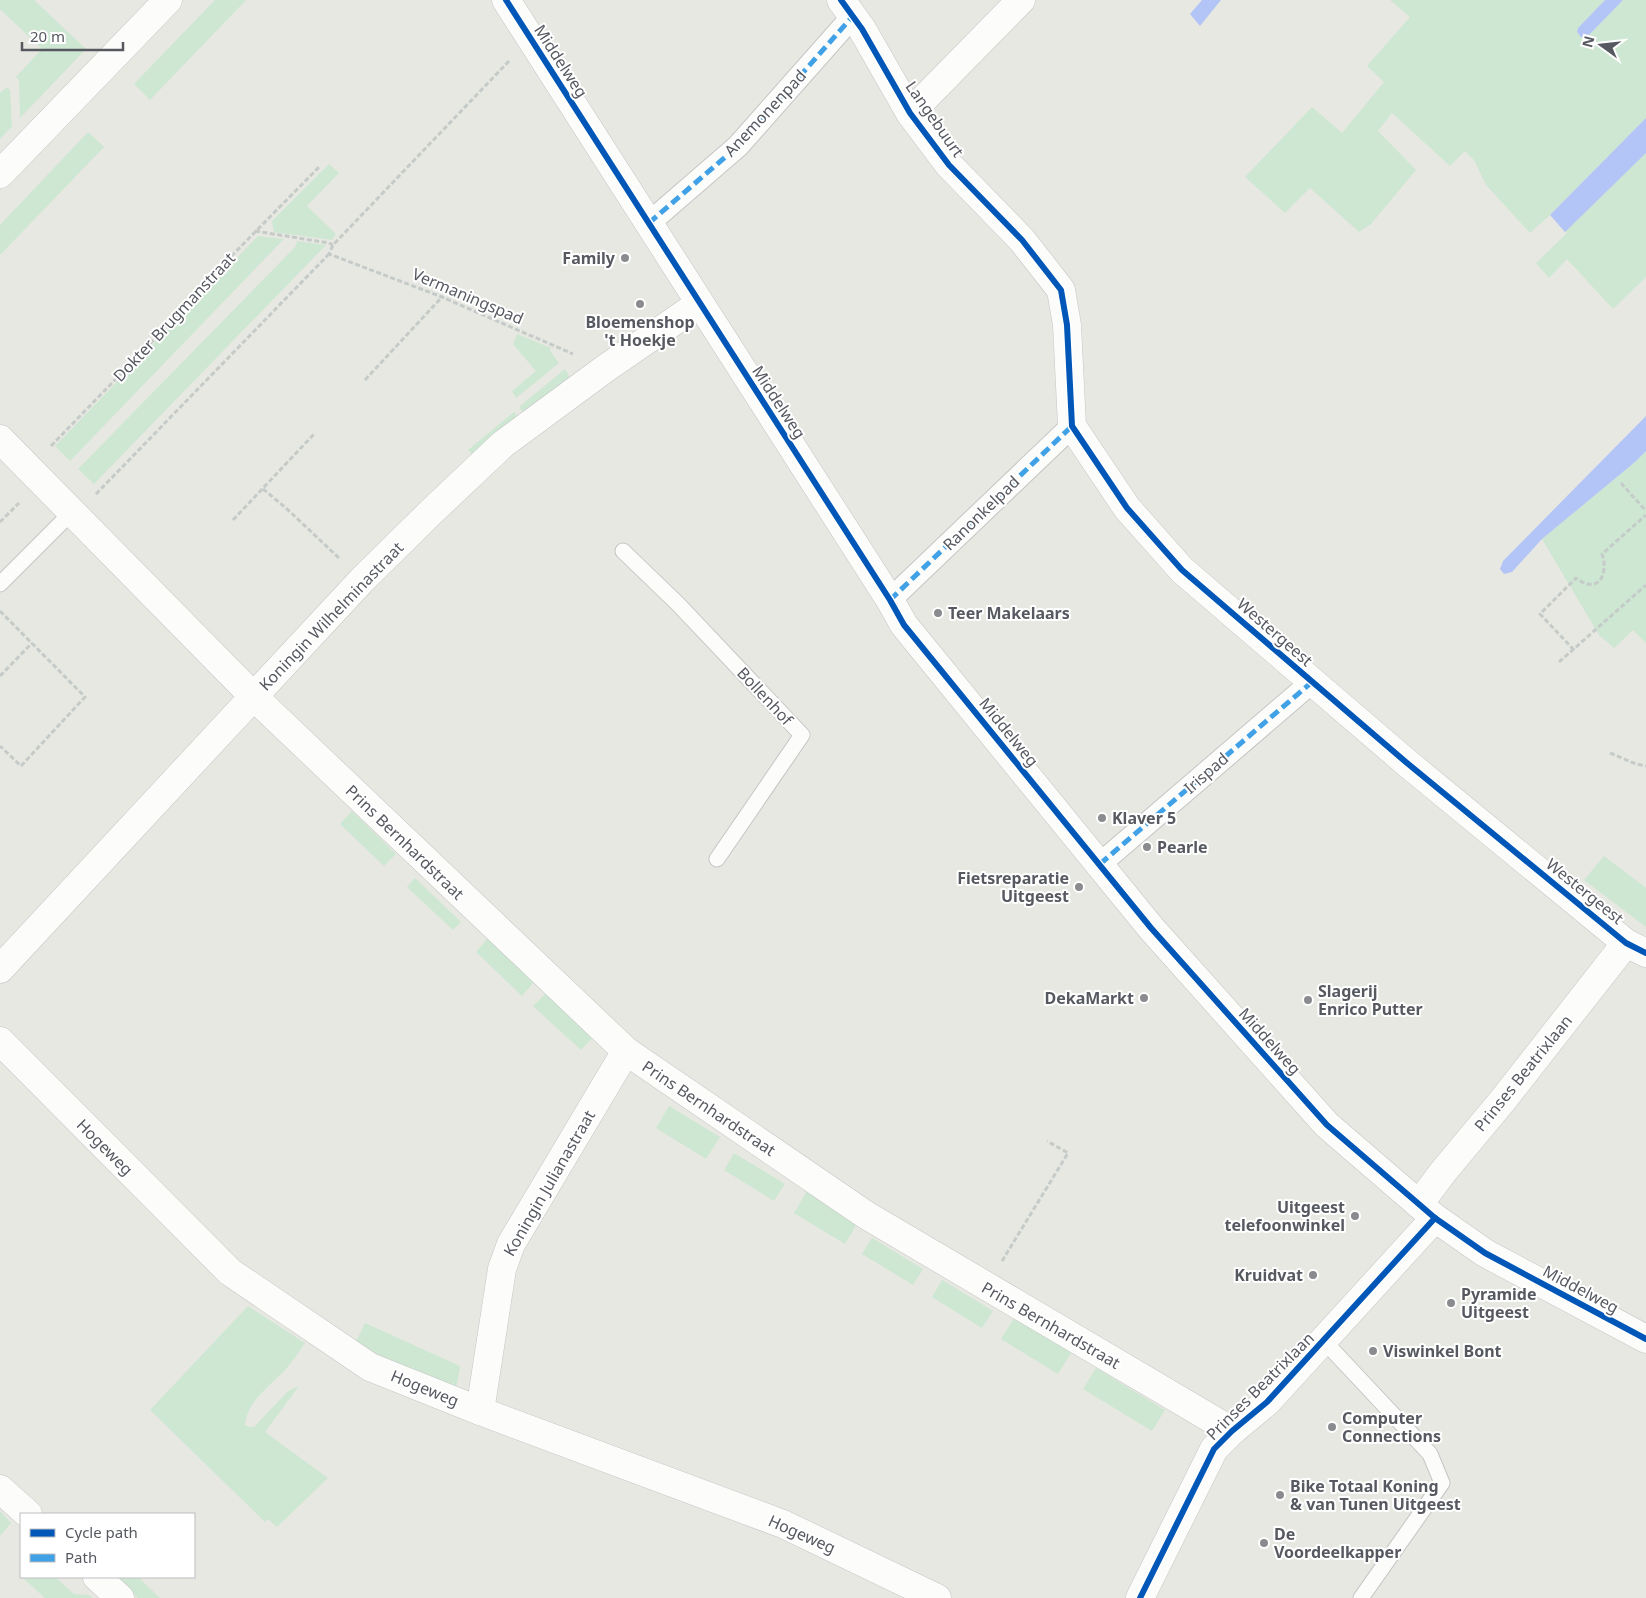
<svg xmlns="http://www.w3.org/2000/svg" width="1646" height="1598" font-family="'Noto Sans',sans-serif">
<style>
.green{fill:#cde7d2}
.water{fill:#b2c5f6}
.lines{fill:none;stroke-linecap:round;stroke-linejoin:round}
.service-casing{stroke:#c5c5c6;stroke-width:17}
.pedestrian-casing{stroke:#c5c5c6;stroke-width:24}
.minor-casing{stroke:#c5c5c6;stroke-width:29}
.path{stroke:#c5cbc9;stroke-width:3;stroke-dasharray:5 2.5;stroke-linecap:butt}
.service{stroke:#fcfcfb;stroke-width:15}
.pedestrian{stroke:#fcfcfb;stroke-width:22}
.minor{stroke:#fcfcfb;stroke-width:28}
.quiet{stroke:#41a1e6;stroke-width:5;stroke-dasharray:10 5;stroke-linecap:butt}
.cycleway-casing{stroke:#fff;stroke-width:9}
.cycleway{stroke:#0057b8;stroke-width:6}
.poi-dot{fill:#8a8b8e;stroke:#fff;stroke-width:2}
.labels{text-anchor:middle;stroke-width:4;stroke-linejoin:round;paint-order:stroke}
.street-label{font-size:16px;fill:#575961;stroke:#fff}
.poi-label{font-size:16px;font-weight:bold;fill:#575961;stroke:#fff;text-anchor:start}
</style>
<rect width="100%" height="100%" fill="#e8e8e2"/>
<g class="green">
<polygon points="0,0 34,0 86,49 20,118 19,80 16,77 42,49 0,9"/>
<polygon points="215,0 246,0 150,100 134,84"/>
<polygon points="1390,0 1605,0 1578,28 1577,32 1580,36 1588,36 1623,0 1646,0 1646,118 1550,215 1530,233 1486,185 1474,160 1465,151 1450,166 1392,113 1378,131 1416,170 1371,224 1359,232 1310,188 1285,213 1245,177 1312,107 1342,133 1384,82 1367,66 1410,17"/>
<polygon points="7,87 10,90 12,126 0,139 0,93"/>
<polygon points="88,132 104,147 0,255 0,225"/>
<polygon points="1646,153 1646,277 1613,309 1567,259 1549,278 1536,263 1567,233 1565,231"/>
<polygon points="329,164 339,173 307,206 336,234 332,240 274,232 272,221"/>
<polygon points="258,236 284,239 70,461 55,446"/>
<polygon points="297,241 326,245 94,484 78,469 296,246"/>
<polygon points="517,334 551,348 550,351 559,363 516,398 512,391 536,371 513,344"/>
<polygon points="565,369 571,379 525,414 519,407"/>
<polygon points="514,412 519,418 473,455 468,450"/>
<polygon points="1646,451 1646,643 1633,630 1614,648 1599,635 1542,539 1635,462"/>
<polygon points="352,811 396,854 384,866 340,824"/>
<polygon points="1604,856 1646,888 1646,927 1584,880"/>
<polygon points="415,878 461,922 453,930 407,887"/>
<polygon points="488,938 534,982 522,996 476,952"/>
<polygon points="546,993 593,1037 581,1050 533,1006"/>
<polygon points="669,1106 720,1137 706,1159 656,1128"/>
<polygon points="734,1153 785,1184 774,1201 724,1170"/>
<polygon points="807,1191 858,1222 845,1244 794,1213"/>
<polygon points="872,1238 923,1269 913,1285 862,1254"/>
<polygon points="942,1280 993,1311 982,1328 932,1297"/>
<path d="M248 1306 305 1343C299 1352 293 1361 286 1369 271 1385 247 1401 245 1425L249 1427H254L288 1391 299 1386 265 1432 328 1478 277 1527 268 1519 265 1522 150 1410Z"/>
<polygon points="1014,1318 1071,1353 1058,1374 1001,1339"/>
<polygon points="365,1323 460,1366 456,1390 393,1363 356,1342"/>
<polygon points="1096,1368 1165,1410 1152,1431 1083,1389"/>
<polygon points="0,1511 11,1523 0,1536"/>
<polygon points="22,1577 55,1577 74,1594 89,1595 93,1598 45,1598"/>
<polygon points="115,1577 138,1577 160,1598 138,1598"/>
</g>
<g class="water">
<polygon points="1202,0 1221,0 1200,26 1190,14"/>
<polygon points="1605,0 1623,0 1588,36 1583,38 1580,36 1577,32 1578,28"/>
<polygon points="1646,118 1646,153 1565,232 1550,215"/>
<polygon points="1646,416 1646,451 1635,462 1542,539 1512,572 1504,574 1500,569 1503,561"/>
</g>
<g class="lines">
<g class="service-casing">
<g id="service">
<polyline points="623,551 678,604 802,735 717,859"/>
<polyline points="0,584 71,513"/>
<polyline points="1324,1341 1430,1454 1442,1483 1361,1598"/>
</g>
</g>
<g class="pedestrian-casing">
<g id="pedestrian">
<polyline points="649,223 738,146 853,16"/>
<polyline points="890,600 1072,426"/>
<polyline points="1100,864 1312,682"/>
</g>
</g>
<g class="minor-casing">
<g id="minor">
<polyline points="506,0 890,600 904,625 1151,928 1327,1125 1435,1218 1485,1253 1646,1339"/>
<polyline points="841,0 862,29 910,113 949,165 1022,240 1061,290 1067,325 1072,426 1127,508 1182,570 1407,763 1626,943 1646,953"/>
<polyline points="910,113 1021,0"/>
<polyline points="0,174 168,0"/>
<polyline points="0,439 254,697 626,1051 866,1215 1232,1431"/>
<polyline points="0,969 362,580 430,513 503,444 606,368 699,304"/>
<polyline points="0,1041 230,1272 370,1367 480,1411 783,1524 937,1598"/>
<polyline points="1419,1204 1443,1172 1503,1100 1626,943"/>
<polyline points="480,1411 502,1269 511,1244 626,1051"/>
<polyline points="0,1489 28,1514"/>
<polyline points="97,1577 120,1598"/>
<polyline points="1140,1598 1214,1449 1232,1431 1267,1402 1435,1218"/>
</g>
</g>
<g class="path">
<polyline points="509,61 333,245 329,254 442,297 573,354"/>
<polyline points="255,231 329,243 333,245"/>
<polyline points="365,380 442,297"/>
<polyline points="51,446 200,292 201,287 320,166"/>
<polyline points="1621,483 1646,511"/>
<polyline points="263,489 286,508 340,559"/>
<polyline points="96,494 329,254"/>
<polyline points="233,520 315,433"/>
<polyline points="0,522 19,503"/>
<polyline points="0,611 85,697 21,766 0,746"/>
<path d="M1574 650 1540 614 1576 578C1598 595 1609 575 1602 554L1646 515"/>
<polyline points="1559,662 1646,585"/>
<polyline points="0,676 32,643"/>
<polyline points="1610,753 1636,764 1646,766"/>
<polyline points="1002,1261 1068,1153 1047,1141"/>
</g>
<use href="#service" class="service"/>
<use href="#pedestrian" class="pedestrian"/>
<use href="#minor" class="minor"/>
<g class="quiet">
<polyline points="649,223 738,146 853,16"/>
<polyline points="890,600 1072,426"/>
<polyline points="1100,864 1312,682"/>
</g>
<g class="cycleway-casing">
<g id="cycleway">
<polyline points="506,0 890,600 904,625 1151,928 1327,1125 1435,1218 1485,1253 1646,1339"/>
<polyline points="841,0 862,29 910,113 949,165 1022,240 1061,290 1067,325 1072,426 1127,508 1182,570 1407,763 1626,943 1646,953"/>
<polyline points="1140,1598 1214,1449 1232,1431 1267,1402 1435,1218"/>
</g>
</g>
<use href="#cycleway" class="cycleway"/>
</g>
<g class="poi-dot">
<circle cx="625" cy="258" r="5"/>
<circle cx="640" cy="304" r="5"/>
<circle cx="938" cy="613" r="5"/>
<circle cx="1102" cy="818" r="5"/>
<circle cx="1147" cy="847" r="5"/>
<circle cx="1079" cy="887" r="5"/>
<circle cx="1144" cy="998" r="5"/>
<circle cx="1308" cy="1000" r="5"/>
<circle cx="1355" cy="1216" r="5"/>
<circle cx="1313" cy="1275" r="5"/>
<circle cx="1451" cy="1303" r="5"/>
<circle cx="1373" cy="1351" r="5"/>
<circle cx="1332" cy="1427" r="5"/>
<circle cx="1280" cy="1495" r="5"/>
<circle cx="1264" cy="1543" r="5"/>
</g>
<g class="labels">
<g class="street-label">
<text transform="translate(561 61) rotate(57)" y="6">Middelweg</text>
<text transform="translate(765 113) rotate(-47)" y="6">Anemonenpad</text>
<text transform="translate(935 119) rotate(55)" y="6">Langebuurt</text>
<text transform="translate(468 296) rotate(23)" y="6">Vermaningspad</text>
<text transform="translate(174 317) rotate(-47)" y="6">Dokter Brugmanstraat</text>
<text transform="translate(779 402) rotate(57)" y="6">Middelweg</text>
<text transform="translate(981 513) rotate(-44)" y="6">Ranonkelpad</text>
<text transform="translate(331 616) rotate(-46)" y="6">Koningin Wilhelminastraat</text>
<text transform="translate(1275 632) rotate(41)" y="6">Westergeest</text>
<text transform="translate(765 696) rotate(47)" y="6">Bollenhof</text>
<text transform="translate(1009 732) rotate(51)" y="6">Middelweg</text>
<text transform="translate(1206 773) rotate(-41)" y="6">Irispad</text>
<text transform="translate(405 842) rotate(44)" y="6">Prins Bernhardstraat</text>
<text transform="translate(1585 891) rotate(39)" y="6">Westergeest</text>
<text transform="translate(1270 1041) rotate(48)" y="6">Middelweg</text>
<text transform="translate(1523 1073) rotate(-51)" y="6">Prinses Beatrixlaan</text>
<text transform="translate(709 1108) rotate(34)" y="6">Prins Bernhardstraat</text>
<text transform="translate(105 1147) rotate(45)" y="6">Hogeweg</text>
<text transform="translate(549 1183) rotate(-60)" y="6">Koningin Julianastraat</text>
<text transform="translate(1581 1289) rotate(28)" y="6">Middelweg</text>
<text transform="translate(1051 1325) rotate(30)" y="6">Prins Bernhardstraat</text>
<text transform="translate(1260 1386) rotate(-45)" y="6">Prinses Beatrixlaan</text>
<text transform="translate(425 1388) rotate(22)" y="6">Hogeweg</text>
<text transform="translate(802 1534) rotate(24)" y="6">Hogeweg</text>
</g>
<g class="poi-label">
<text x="615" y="264" text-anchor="end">Family</text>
<text x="640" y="328" text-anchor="middle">Bloemenshop<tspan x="640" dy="18">'t Hoekje</tspan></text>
<text x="948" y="619">Teer Makelaars</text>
<text x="1112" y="824">Klaver 5</text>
<text x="1157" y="853">Pearle</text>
<text x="1069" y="884" text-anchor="end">Fietsreparatie<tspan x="1069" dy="18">Uitgeest</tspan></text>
<text x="1318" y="997">Slagerij<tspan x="1318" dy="18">Enrico Putter</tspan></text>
<text x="1134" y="1004" text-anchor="end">DekaMarkt</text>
<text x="1345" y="1213" text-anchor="end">Uitgeest<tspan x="1345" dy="18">telefoonwinkel</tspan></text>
<text x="1303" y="1281" text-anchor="end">Kruidvat</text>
<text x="1461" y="1300">Pyramide<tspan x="1461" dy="18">Uitgeest</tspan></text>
<text x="1383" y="1357">Viswinkel Bont</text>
<text x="1342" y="1424">Computer<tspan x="1342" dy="18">Connections</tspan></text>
<text x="1290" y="1492">Bike Totaal Koning<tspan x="1290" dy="18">&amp; van Tunen Uitgeest</tspan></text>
<text x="1274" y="1540">De<tspan x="1274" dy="18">Voordeelkapper</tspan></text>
</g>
</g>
<rect x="20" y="1513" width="175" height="65" fill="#ffffff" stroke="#bcbdc0"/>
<rect x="30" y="1529" width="25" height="8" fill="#0057b8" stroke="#bcbdc0"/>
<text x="65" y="1538" font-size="15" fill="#575961">Cycle path</text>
<rect x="30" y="1554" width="25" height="8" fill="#41a1e6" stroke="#bcbdc0"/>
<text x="65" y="1563" font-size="15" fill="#575961">Path</text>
<g transform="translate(1601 45) rotate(285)" stroke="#ffffff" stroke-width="4" paint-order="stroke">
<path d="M0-4L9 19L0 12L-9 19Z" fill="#575961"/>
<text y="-8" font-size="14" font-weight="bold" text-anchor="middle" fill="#575961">N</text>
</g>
<path d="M22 42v8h101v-8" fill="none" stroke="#575961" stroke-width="2.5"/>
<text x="30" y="42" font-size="15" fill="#575961" stroke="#ffffff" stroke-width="4" paint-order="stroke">20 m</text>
</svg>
